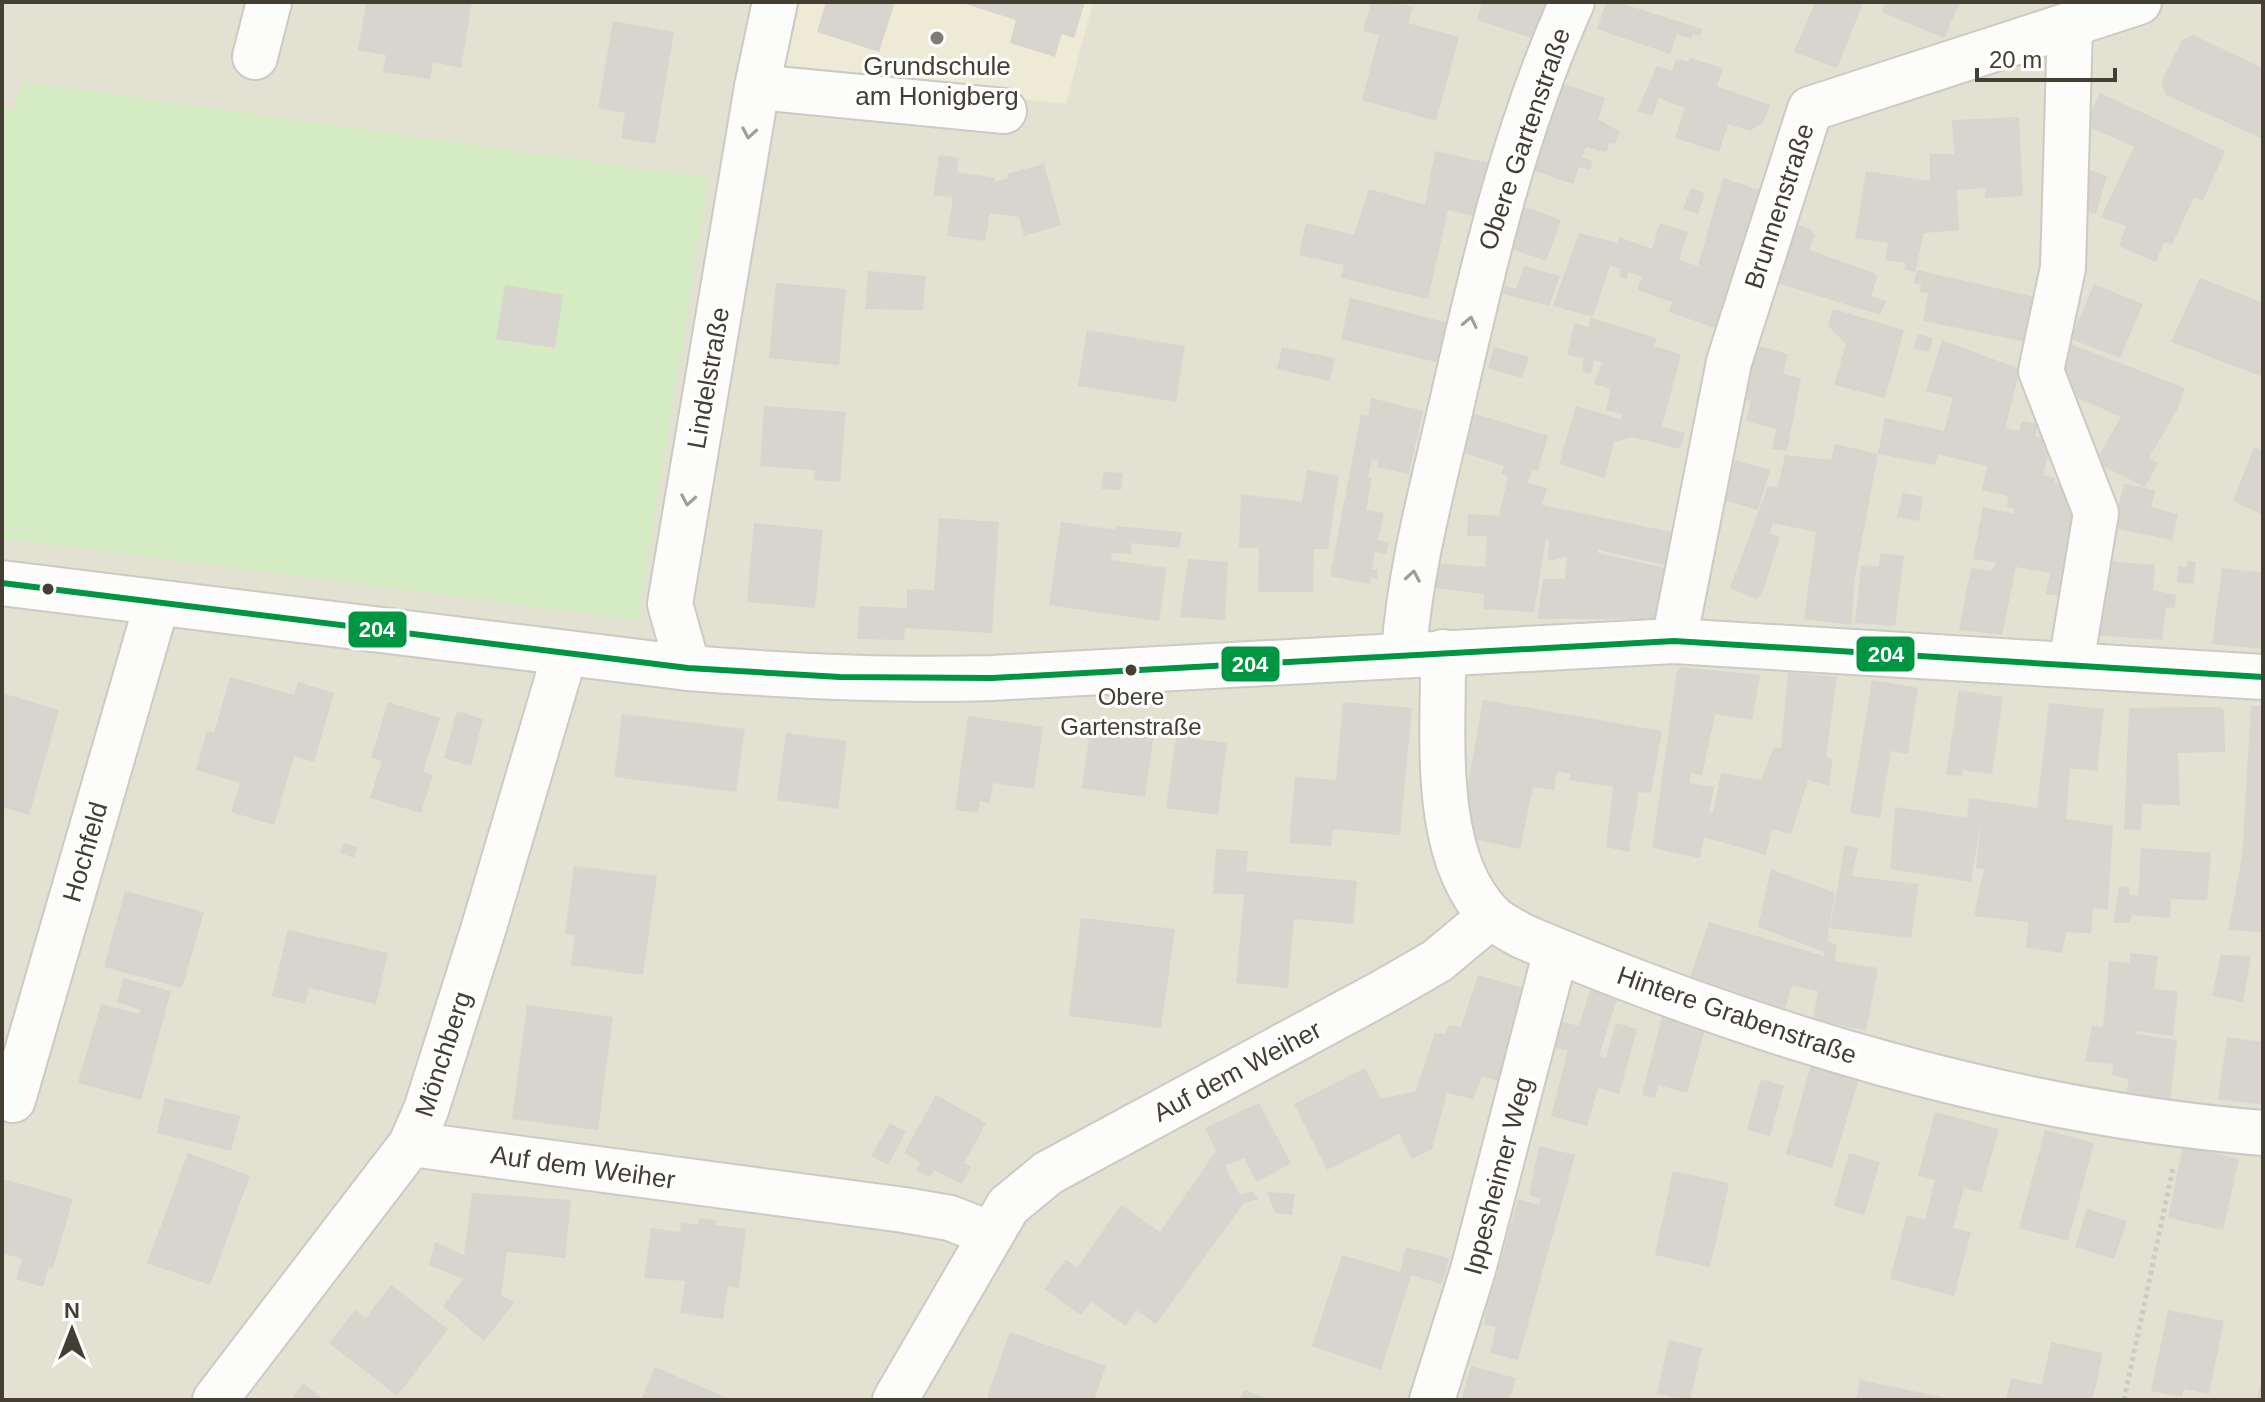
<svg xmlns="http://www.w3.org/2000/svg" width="2265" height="1402" font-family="Arial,sans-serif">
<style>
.residential{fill:#e3e1d2}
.education{fill:#edead6}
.green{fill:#d5ebc3}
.building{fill:#d7d5cd}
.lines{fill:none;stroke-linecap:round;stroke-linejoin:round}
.minor-casing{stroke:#cccac3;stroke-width:48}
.path{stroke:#cccbc5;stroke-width:5;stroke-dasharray:4 4;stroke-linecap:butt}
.minor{stroke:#fcfcfb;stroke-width:44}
.bus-1-casing{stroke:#fff;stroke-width:12}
.bus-1{stroke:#009641;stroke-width:6}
.oneway{stroke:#a09e96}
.poi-dot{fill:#7f7c71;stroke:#fff;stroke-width:3}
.bus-dot{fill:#433f32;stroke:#fff;stroke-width:3}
.labels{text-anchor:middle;stroke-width:6;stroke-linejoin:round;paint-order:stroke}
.bus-label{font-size:24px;fill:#433f32;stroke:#fff}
.poi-label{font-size:26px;fill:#433f32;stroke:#fff}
.street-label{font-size:26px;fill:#433f32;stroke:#fff}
.line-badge{stroke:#fff;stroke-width:3}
.badge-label{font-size:22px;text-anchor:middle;font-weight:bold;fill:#fff}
</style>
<rect width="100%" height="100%" fill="#eeede5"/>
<rect class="residential" x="2" y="2" width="2261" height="1398"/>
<polygon class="education" points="800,2 1093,2 1066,104 784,75"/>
<polygon class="green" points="22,81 708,178 638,620 2,538 2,108 14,110"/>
<g class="building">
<polygon points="366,2 472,2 461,68 433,62 430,79 383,72 386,55 358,50"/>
<polygon points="826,2 895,2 879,52 817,32"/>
<polygon points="959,2 1085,2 1074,38 1062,34 1055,57 1010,43 1016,20"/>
<polygon points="1371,2 1413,6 1408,23 1459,37 1436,121 1362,100 1379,35 1363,31"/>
<polygon points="1482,2 1556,2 1541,41 1477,20"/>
<polygon points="1606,2 1617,2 1702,29 1700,36 1693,34 1691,39 1677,34 1670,54 1597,29"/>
<polygon points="1815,2 1863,3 1837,68 1794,52"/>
<polygon points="1886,2 1960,2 1944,38 1882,12"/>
<polygon points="613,21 674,32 655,144 621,138 625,113 598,108"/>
<polygon points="2193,35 2263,68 2263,139 2166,95 2161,83 2182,40"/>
<polygon points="1690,58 1723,68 1717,86 1770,105 1763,122 1750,131 1728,124 1719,152 1675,138 1685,108 1659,98 1652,116 1637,111 1657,66 1672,71 1676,59 1689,62"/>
<polygon points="1553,80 1605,98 1598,119 1620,132 1615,144 1610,142 1606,152 1586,147 1582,157 1593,161 1590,170 1579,167 1573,184 1524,167"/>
<polygon points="2100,93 2225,151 2203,201 2194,197 2172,245 2164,242 2156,262 2119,246 2126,226 2101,217 2134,147 2085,125"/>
<polygon points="2019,117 2023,196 1985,198 1985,188 1957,190 1959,230 1924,233 1915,272 1904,269 1906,263 1885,260 1888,243 1855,238 1866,171 1930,181 1930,154 1954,154 1952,120"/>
<polygon points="1435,151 1489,163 1477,217 1448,210 1428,299 1341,278 1344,265 1299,255 1306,223 1354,235 1369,189 1425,205"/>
<polygon points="939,155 959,158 957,172 995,178 995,182 1008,178 1007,174 1044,164 1061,225 1024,236 1019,217 990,213 985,241 947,236 953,198 933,195"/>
<polygon points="2081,167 2107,176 2096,214 2077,207"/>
<polygon points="1723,178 1759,190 1718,329 1669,312 1672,302 1637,290 1642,276 1629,272 1626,279 1619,276 1621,269 1610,265 1593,317 1553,306 1579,233 1617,243 1619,237 1652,249 1660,223 1688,232 1679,260 1698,266"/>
<polygon points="1691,188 1705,193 1698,214 1683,209"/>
<polygon points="1512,202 1561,220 1546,261 1498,244"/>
<polygon points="1789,222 1810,229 1815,235 1809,250 1874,273 1877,277 1871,296 1886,301 1880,315 1768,280"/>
<polygon points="1524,266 1560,276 1549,306 1503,294 1505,286 1516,289"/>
<polygon points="1917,270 2044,299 2036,344 1923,321 1928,293 1920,292 1921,284 1914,283"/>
<polygon points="868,271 926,276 923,310 865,309"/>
<polygon points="2200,278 2263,303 2263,377 2171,342"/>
<polygon points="776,283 846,289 839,365 769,358"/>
<polygon points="2094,284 2143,304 2120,358 2071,339"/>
<polygon points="505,285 563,295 555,348 496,339"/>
<polygon points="1350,298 1453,324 1444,364 1341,339"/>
<polygon points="1833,309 1904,330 1885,398 1834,385 1846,344 1828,326"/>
<polygon points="1591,318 1657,338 1654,346 1681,354 1662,426 1685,433 1680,449 1632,437 1614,442 1605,478 1559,464 1576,406 1621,419 1622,414 1606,410 1611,389 1594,384 1602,362 1594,360 1591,374 1582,371 1584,358 1567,355 1574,323 1588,327"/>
<polygon points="1087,330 1185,346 1176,402 1078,386"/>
<polygon points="1918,334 1933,338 1929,352 1914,348"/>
<polygon points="1942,340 2020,369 2005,428 2019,431 2022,421 2038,424 2035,436 2052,440 2043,475 2055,478 2055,483 2081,481 2061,596 2046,594 2050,573 2016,567 2002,635 1959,630 1971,568 1991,571 1997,563 1973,559 1983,507 2014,514 2014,508 2007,507 2008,496 1982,490 1987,466 1938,454 1935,465 1878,454 1885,418 1944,431 1953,398 1926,391"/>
<polygon points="2065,342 2185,388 2177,410 2149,458 2158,463 2145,487 2095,462 2121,417 2062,391"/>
<polygon points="1748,343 1788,354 1783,374 1801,378 1787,451 1772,449 1776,429 1746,421 1751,401 1732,397"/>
<polygon points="1282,347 1335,358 1330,381 1277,369"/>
<polygon points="1494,347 1529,357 1522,378 1488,368"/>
<polygon points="1371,398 1423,411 1409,474 1377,467 1379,461 1372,459 1368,477 1372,478 1366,510 1384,513 1378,540 1389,542 1386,554 1375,552 1372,569 1378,569 1377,579 1371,578 1370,584 1330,576 1361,414 1368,416"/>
<polygon points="764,406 846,412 840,482 814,480 815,470 760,466"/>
<polygon points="1466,411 1548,436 1538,470 1532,469 1528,483 1547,488 1542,505 1676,533 1669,566 1598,550 1598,553 1669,569 1662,619 1537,619 1543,579 1565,579 1567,557 1548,561 1549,540 1546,539 1534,612 1483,609 1484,594 1428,587 1433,563 1485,567 1487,536 1467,536 1468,514 1499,516 1508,476 1501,474 1504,466 1456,450"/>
<polygon points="1835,444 1878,454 1854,582 1852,625 1804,619 1816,532 1773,523 1769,533 1780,537 1762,594 1756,599 1730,588 1768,486 1778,487 1785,455 1831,460"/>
<polygon points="2254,447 2263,451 2263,515 2233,501"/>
<polygon points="1735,460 1770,470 1758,510 1724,500"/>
<polygon points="1307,470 1339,476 1328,549 1314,549 1313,592 1258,592 1259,548 1239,548 1241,494 1302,502"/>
<polygon points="1104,472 1123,473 1121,490 1101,489"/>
<polygon points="2124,484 2155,490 2151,507 2178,514 2172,540 2113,528"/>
<polygon points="1903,493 1923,497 1919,521 1897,517"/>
<polygon points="939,518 999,522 992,633 905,628 904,640 857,639 859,606 907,608 907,589 934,590"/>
<polygon points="1061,522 1116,530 1116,526 1182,532 1179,548 1132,543 1131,554 1112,553 1111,560 1167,568 1159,621 1049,605"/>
<polygon points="754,523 823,530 815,608 747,602"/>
<polygon points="1880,553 1904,556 1895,626 1855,623 1861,565 1879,566"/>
<polygon points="1188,559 1228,562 1225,620 1180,617"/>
<polygon points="2106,561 2155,565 2153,590 2176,595 2175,608 2166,607 2162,640 2095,635"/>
<polygon points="2189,561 2196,562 2193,584 2177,582 2178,566 2185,567"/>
<polygon points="2222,568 2263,573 2263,649 2212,644"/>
<polygon points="1681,667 1760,675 1752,720 1715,714 1702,775 1691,773 1689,783 1714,787 1709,812 1713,813 1721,773 1761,780 1774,747 1781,748 1788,672 1837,677 1826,757 1833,758 1829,786 1808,780 1791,834 1772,829 1766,855 1704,837 1700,858 1652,848 1677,671"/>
<polygon points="230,677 294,695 298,682 334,693 314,762 294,756 274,825 231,812 240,783 196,770 207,731 214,733"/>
<polygon points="1872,680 1918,688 1908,754 1891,751 1880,818 1850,813"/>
<polygon points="1959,690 2003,697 1992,774 1963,770 1962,776 1946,774"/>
<polygon points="2,693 59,710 29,815 2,807"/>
<polygon points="1483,700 1662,731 1651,793 1639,792 1629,852 1606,847 1613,787 1569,780 1570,774 1557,771 1554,790 1533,787 1520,849 1473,839 1465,801"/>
<polygon points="388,702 440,718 423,772 433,775 421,813 370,798 382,761 371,758"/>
<polygon points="1343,702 1412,708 1400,835 1333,829 1331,846 1289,843 1295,777 1336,780"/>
<polygon points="2049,703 2104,709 2097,771 2070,768 2066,819 2113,826 2108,909 2093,908 2091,933 2066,932 2062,953 2026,948 2028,922 1974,916 1984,869 1976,868 1981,820 1971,882 1890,869 1895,807 1967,818 1969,798 2037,808"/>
<polygon points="2251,706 2263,706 2263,932 2228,930 2242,857"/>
<polygon points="2220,707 2224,711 2225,752 2178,753 2180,805 2142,804 2141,830 2124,829 2129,708"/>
<polygon points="457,711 483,719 471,766 444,758"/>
<polygon points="622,714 745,729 736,792 614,777"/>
<polygon points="968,716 1043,727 1034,789 993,783 990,803 980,801 978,813 955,810"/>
<polygon points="1091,724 1154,733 1145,797 1082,788"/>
<polygon points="786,733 847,741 838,809 777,800"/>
<polygon points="1176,736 1227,743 1218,815 1166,808"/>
<polygon points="344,843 358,847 354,858 340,853"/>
<polygon points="1845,845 1858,848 1852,876 1919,884 1911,938 1830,928"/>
<polygon points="2141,848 2211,853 2207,900 2171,899 2170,918 2132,915 2130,923 2113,923 2119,886 2130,887 2129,895 2138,896"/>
<polygon points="1216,849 1248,851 1246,871 1357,881 1353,924 1294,919 1288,988 1236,983 1244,895 1213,893"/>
<polygon points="574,866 657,876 643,975 571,965 575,935 565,934"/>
<polygon points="1771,869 1835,893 1827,941 1837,945 1835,961 1878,968 1866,1031 1813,1019 1818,991 1792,986 1785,1009 1690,977 1709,922 1824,956 1825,952 1758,927"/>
<polygon points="125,891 204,912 182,988 104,967"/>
<polygon points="1081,918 1175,929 1161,1028 1069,1016"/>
<polygon points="288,930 388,953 376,1004 309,988 305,1004 272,996"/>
<polygon points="2130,953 2158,956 2154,989 2178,991 2173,1036 2136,1031 2136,1034 2177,1040 2170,1102 2126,1097 2129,1079 2112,1075 2113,1064 2085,1061 2092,1026 2103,1027 2109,961 2130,963"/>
<polygon points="2221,955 2251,956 2243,1002 2212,996"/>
<polygon points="1478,975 1529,990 1499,1081 1482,1077 1473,1099 1447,1093 1432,1149 1412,1159 1399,1134 1327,1170 1294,1104 1365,1068 1381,1099 1416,1091 1435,1033 1445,1034 1449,1025 1461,1027"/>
<polygon points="123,978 171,991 141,1100 78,1083 101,1004 139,1014 141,1010 117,1002"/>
<polygon points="1591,987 1618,996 1599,1056 1606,1058 1616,1023 1637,1029 1619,1094 1598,1088 1587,1126 1551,1116 1568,1050 1551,1047 1559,1021 1579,1026"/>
<polygon points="527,1005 613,1017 598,1130 512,1119"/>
<polygon points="1663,1013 1706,1026 1687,1093 1658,1085 1655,1098 1642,1095"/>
<polygon points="2227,1037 2263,1042 2263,1105 2218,1099"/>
<polygon points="1812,1061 1860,1075 1832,1168 1786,1154"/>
<polygon points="1761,1079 1784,1086 1770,1136 1747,1130"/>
<polygon points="936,1095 986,1123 964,1163 971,1167 962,1184 934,1170 930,1177 916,1170 920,1162 904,1153"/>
<polygon points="165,1098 240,1116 231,1151 157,1133"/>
<polygon points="1259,1103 1291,1163 1257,1182 1244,1158 1225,1166 1240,1195 1253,1191 1258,1199 1244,1203 1156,1324 1136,1310 1126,1326 1091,1302 1081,1315 1044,1289 1066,1259 1077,1268 1121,1205 1160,1232 1216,1151 1205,1128"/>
<polygon points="1935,1112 1999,1129 1981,1192 1964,1188 1953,1228 1971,1232 1954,1296 1890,1279 1907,1215 1925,1220 1935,1180 1918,1176"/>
<polygon points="890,1123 906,1132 888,1165 871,1156"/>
<polygon points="2045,1130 2094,1143 2068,1241 2019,1228"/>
<polygon points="1539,1146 1575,1155 1518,1360 1490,1353 1496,1327 1484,1324 1490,1287 1493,1288 1518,1199 1539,1205 1541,1199 1529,1195"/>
<polygon points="2183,1146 2239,1159 2223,1230 2168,1218"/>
<polygon points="188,1153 250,1176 210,1285 147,1263"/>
<polygon points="1849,1153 1880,1162 1864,1215 1834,1206"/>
<polygon points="1673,1171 1729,1183 1710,1267 1655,1255"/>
<polygon points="3,1179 73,1199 53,1268 49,1267 43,1287 16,1279 22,1259 2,1253"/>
<polygon points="1267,1192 1295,1194 1292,1215 1275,1213"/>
<polygon points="472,1193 571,1200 565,1258 507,1252 501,1296 515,1302 484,1341 443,1306 463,1279 429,1265 435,1242 464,1255"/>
<polygon points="2087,1209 2127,1221 2114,1259 2075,1247"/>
<polygon points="699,1218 717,1221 716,1225 746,1229 739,1288 728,1286 723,1319 680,1313 685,1281 644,1278 651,1228 680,1232 681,1222 698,1225"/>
<polygon points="1406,1247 1449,1258 1442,1284 1411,1275 1381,1370 1312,1346 1342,1255 1400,1272"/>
<polygon points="391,1285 448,1329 397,1396 329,1343 355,1310 366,1318"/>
<polygon points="2168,1310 2224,1321 2209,1394 2184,1389 2182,1397 2151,1391"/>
<polygon points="1010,1332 1106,1366 1094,1400 986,1400"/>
<polygon points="1669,1340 1702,1348 1690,1400 1657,1394"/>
<polygon points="2051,1342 2103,1353 2093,1398 2006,1400 2011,1378 2042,1385"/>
<polygon points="1471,1366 1516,1378 1510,1400 1461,1400"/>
<polygon points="655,1367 732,1400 641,1400"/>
<polygon points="2262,1375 2263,1400 2257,1400"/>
<polygon points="1860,1380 1951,1399 1951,1400 1856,1400"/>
<polygon points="303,1383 325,1400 291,1400"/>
<polygon points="1244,1390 1272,1400 1240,1400"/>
</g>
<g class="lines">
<g class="minor-casing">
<g id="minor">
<polyline points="2070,26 2063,268 2041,371 2096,513 2071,664"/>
<polyline points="255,57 269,2"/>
<polyline points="757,87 1004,111"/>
<path d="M2 583 688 668C789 676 890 681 992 678L1674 641 2263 677"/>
<polyline points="1674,641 1729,362 1810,109 2139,2"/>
<path d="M1443 652C1444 731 1430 855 1491 916 1499 924 1512 930 1522 936 1757 1035 2007 1112 2263 1133"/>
<path d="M1404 653C1410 568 1433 486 1452 403 1483 266 1514 131 1572 2"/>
<polyline points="688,668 670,604 757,87 775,2"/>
<polyline points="13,1100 157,603"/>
<polyline points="411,1144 904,1210 950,1218 991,1234"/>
<polyline points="215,1400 411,1144 426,1110 484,927 565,653"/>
<polyline points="895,1400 1008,1206 1048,1173 1385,991 1437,961 1491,916"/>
<polyline points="1432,1400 1473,1270 1556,951"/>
</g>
</g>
<polyline class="path" points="2124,1400 2173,1168"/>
<use href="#minor" class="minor"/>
<g class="bus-1-casing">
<polyline id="bus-1" points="2,583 688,668 840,677 992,678 1674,641 2263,677"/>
</g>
<use href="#bus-1" class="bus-1"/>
</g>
<defs><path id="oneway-chevron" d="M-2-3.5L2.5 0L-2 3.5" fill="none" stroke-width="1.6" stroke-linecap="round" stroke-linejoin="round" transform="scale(2)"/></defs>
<g class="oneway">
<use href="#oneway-chevron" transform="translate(749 133) rotate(100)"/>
<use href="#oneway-chevron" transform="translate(1470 322) rotate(-78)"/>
<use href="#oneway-chevron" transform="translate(688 500) rotate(100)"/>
<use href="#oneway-chevron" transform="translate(1413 576) rotate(-80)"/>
</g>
<circle class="poi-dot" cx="937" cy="38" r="8"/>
<g class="bus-dot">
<circle cx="48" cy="589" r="7"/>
<circle cx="1131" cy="670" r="7"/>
</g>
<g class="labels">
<g class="bus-label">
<text x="1131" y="705">Obere<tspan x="1131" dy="30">Gartenstraße</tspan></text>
</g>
<g class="poi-label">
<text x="937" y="75">Grundschule<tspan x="937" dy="30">am Honigberg</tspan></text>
</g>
<g class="street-label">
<text transform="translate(1524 139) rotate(-71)" y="9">Obere Gartenstraße</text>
<text transform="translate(1779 206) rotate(-72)" y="9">Brunnenstraße</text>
<text transform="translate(708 378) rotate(-80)" y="9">Lindelstraße</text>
<text transform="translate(85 852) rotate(-74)" y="9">Hochfeld</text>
<text transform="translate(1737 1015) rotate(19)" y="9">Hintere Grabenstraße</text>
<text transform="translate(443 1054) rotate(-72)" y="9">Mönchberg</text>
<text transform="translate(1237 1071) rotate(-28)" y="9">Auf dem Weiher</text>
<text transform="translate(583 1167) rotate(8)" y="9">Auf dem Weiher</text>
<text transform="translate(1498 1176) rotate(-75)" y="9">Ippesheimer Weg</text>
</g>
</g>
<g class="line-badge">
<rect x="347" y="610" width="61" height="39" rx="8" fill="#009641"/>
<rect x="1855" y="635" width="61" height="38" rx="8" fill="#009641"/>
<rect x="1220" y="645" width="61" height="38" rx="8" fill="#009641"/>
</g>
<g class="badge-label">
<text x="377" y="637">204</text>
<text x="1886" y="662">204</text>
<text x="1250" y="672">204</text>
</g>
<rect width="2265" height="1402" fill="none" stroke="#433f32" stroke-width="8"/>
<g transform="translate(72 1330)" stroke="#ffffff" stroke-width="6" paint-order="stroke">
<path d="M0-6L14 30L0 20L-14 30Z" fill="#433f32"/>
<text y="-12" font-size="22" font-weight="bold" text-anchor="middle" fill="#433f32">N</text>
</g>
<path d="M1977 68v12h138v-12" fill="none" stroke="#433f32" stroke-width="4"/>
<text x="1989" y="68" font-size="24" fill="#433f32" stroke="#ffffff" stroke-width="6" paint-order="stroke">20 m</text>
</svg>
